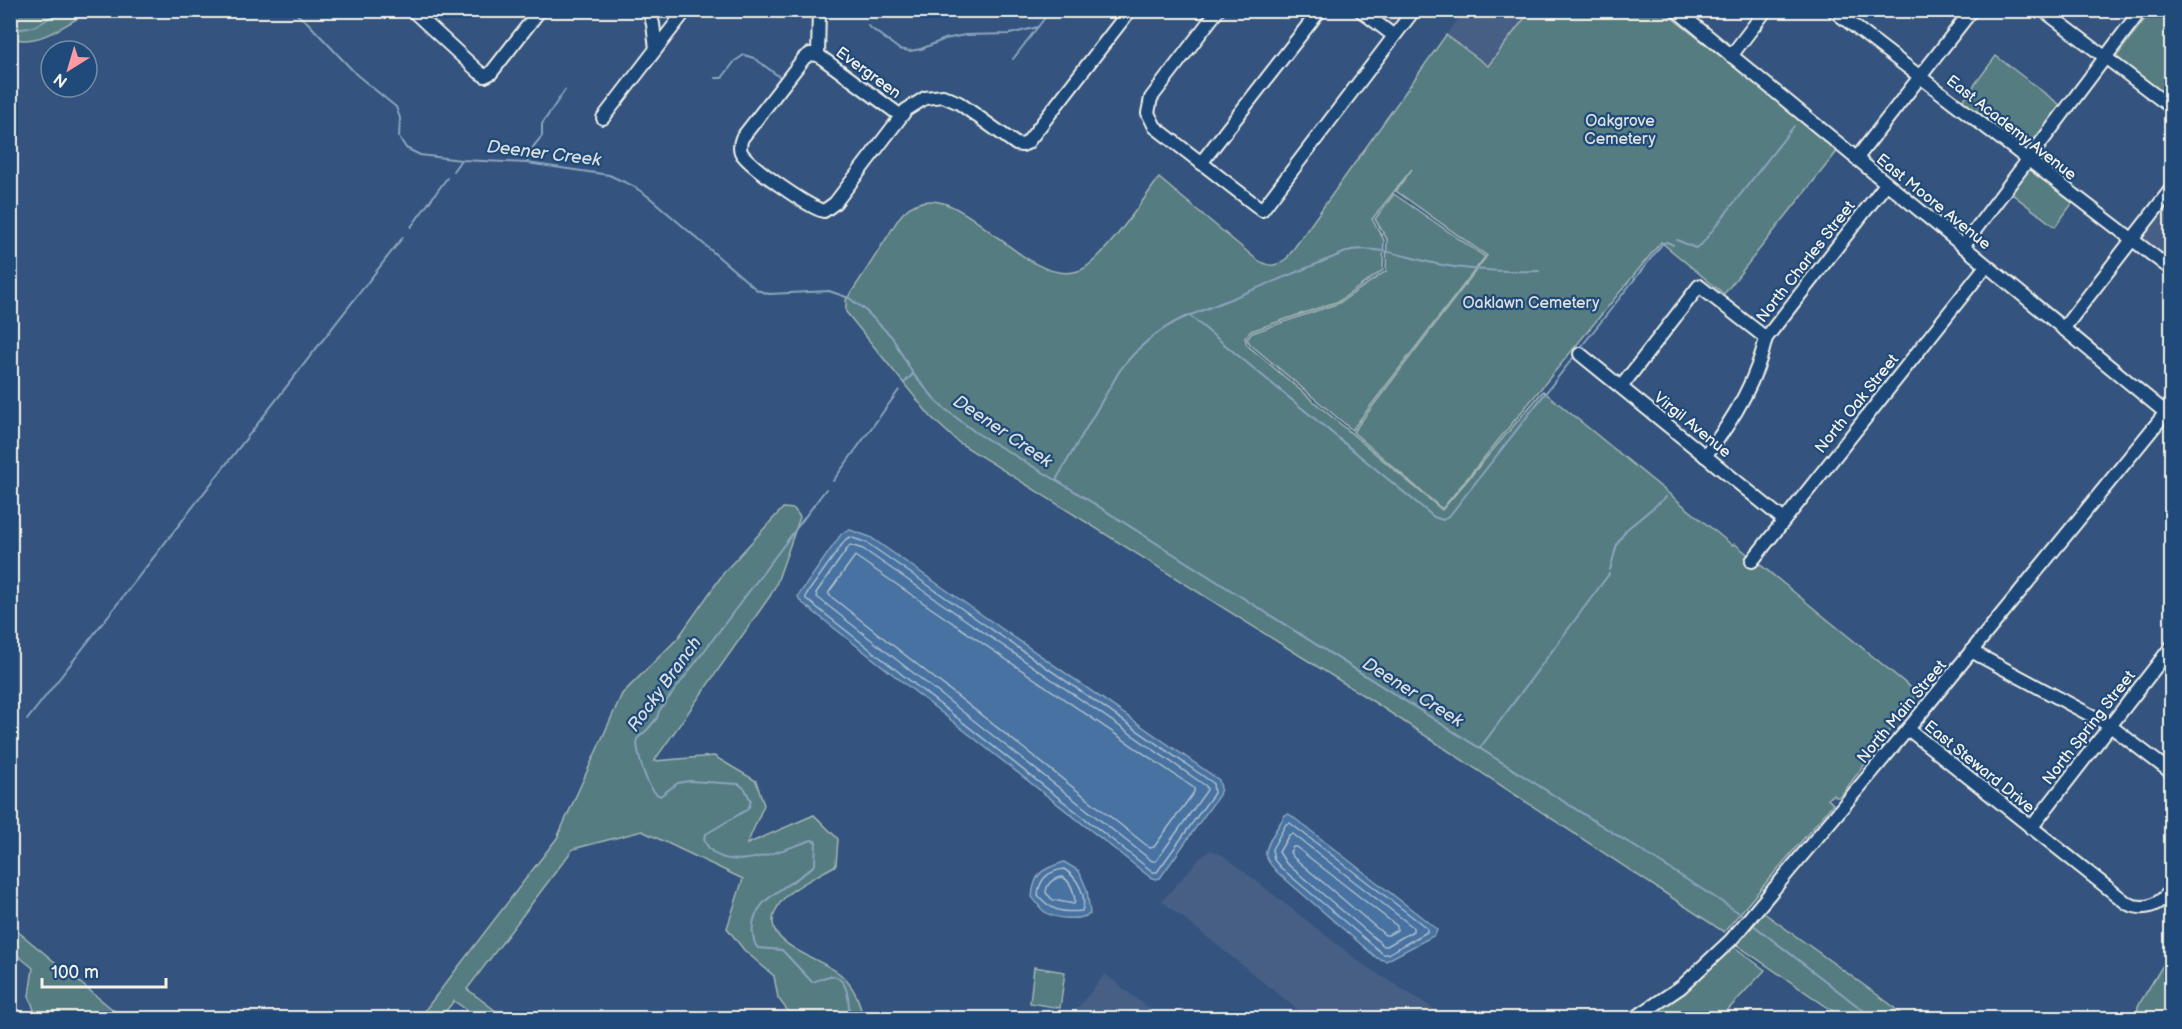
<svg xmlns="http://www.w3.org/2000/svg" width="2182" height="1029" font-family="'Balsamiq Sans',sans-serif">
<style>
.built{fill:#475f85}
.green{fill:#557b81;stroke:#a4b6b4;stroke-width:1.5}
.water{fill:#4672a1;stroke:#8ca5bd;stroke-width:1.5}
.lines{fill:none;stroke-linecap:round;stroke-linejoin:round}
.shore{stroke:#aebecc;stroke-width:1.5}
.stream{stroke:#8ca5bd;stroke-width:2}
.minor-casing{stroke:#f4f1e8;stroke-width:16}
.minor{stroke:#1f4a7a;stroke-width:12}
.labels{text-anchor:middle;stroke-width:4.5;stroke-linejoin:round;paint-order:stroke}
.street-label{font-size:16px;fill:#f4f1e8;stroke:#1f4a7a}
.park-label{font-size:16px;fill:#dcdfd9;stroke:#1f4a7a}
.water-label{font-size:18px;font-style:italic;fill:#dadedd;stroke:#1f4a7a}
</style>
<rect width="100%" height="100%" fill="#34547f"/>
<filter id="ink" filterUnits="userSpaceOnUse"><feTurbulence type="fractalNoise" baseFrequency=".0167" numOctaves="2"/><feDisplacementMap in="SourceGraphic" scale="12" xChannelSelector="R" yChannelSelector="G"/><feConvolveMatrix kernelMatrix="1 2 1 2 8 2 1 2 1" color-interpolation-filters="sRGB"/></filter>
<g filter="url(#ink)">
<g class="built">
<polygon points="1367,11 1407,11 1392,30"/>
<polygon points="1465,11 1530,11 1488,66 1446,35"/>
<polygon points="2171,194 2171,266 2137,241"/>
<polygon points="1211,850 1224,856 1365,966 1449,1018 1308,1018 1162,901 1201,857"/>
<polygon points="1105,974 1129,993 1161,1018 1070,1018"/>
</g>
<g class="green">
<path d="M11 10H90V11C66 24 39 47 11 38Z"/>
<path d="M1530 11H1663L1839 149 1724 294 1661 242 1442 509 1353 432 1487 256 1396 191 1412 169 1372 219 1384 240 1383 270 1339 301 1251 331 1245 338 1247 345 1442 510 1543 391 1732 545 1735 544 1915 691 1916 696 1840 797H1836L1833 794 1828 799 1833 804 1724 932 1374 702 958 442 931 417 846 312V300C860 280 873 259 886 239 892 230 897 219 904 212 955 164 1020 289 1078 271 1100 265 1144 198 1159 178L1256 259C1268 267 1276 268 1287 258L1446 35 1488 66Z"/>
<polygon points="2151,11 2171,11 2171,100 2116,57"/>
<polygon points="1996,56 2064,108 2027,156 1960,104"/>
<polygon points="2030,168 2074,201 2055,227 2011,193"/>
<polygon points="1394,194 1485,257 1352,430 1250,344 1247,339 1252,333 1339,303 1386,271 1387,239 1375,219"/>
<path d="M783 508 794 509 800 517 776 585 770 596 654 761 714 756 756 781 764 805 747 844 814 815 838 839 836 865C823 873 794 887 785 897 745 941 815 954 840 974 853 985 861 1002 862 1018H793L778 998 774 976 744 950 727 928 743 879 642 831 573 849 467 989 505 1018H478L454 1001 440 1018H419L557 838 622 694 678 638 725 571Z"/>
<polygon points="1764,913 1890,1004 1905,1018 1843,1018 1737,945"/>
<polygon points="10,926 11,926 123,1018 37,1018 29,996 33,968 11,950"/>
<polygon points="1733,946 1765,970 1720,1018 1648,1018 1688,989"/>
<polygon points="2171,952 2171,1018 2137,1018 2138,1006"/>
<polygon points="1034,967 1065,972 1060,1008 1030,1003"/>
</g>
<g class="water">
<polygon points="850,530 870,537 1219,780 1221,788 1219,795 1160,878 1156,879 1150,877 800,601 798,596 842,533"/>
<path d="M1289 814 1433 926 1437 930 1435 935 1386 961 1377 958 1277 872C1273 867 1267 862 1266 855 1264 846 1280 824 1285 815Z"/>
<path d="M1064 862 1079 871 1087 890 1090 914C1079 921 1055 919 1045 912 1040 909 1036 901 1032 897 1034 873 1042 869 1064 862Z"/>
</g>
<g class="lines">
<g class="shore">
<polygon points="850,537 867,543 1213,783 1214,793 1157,872 1153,872 806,599 806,595 846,539"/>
<polygon points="850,545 863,549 1206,786 1207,790 1156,861 1152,861 817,597 816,593"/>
<polygon points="855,556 1194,788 1194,792 1154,847 1150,848 829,595 829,592"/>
<polygon points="1290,823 1427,928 1427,932 1388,954 1383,954 1281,868 1274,860 1272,849 1286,824"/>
<polygon points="1293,834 1413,927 1413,931 1387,946 1384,946 1286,863 1279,852 1289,835"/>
<polygon points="1293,847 1296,847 1397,926 1397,930 1388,935 1385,935 1293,857 1290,852"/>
<path d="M1064 869C1077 877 1088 896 1082 911 1062 913 1051 911 1038 895 1039 879 1049 871 1064 869Z"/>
<path d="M1063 877C1071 882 1074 892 1075 901L1074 904 1053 900 1046 893C1046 883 1054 878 1063 877Z"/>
</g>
<g class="stream">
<polyline points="291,10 307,22 357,75 396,107 400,118 399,137 406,148 420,155 461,160 527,163 609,175 633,186 649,197 757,290 769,294 829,291 849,298 864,309 892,337 913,374 940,405 975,432 1071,489 1741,914"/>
<polyline points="868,26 899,49 910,51 921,49 945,39 965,35 1010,34 1038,27"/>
<path d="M10 27C30 34 45 21 60 10"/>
<polyline points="1013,59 1051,10"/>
<polyline points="716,78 722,78 735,61 744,55 754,58 781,78"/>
<polyline points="527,163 533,147 542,136 542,124 565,90"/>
<polyline points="453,171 461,160"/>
<polyline points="411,227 447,178"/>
<polyline points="1677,240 1695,248 1701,245 1794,126"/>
<polyline points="1190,316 1434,517 1443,520 1450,515 1573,358"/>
<polyline points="1581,347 1663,243 1667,242 1673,245"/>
<polyline points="904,383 913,374"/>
<path d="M1056 480 1120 370C1137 348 1156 331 1181 319L1351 250C1381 246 1408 258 1437 264 1471 271 1505 272 1539 271"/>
<polyline points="833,481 899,390"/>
<path d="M826 489 659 711 657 718 648 729 637 739C637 753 646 790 660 796L678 783 689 781 739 784 745 789 751 801 748 809 706 834 704 839C719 880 783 849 812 840L816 842 815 864C796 886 748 896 753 935 754 941 754 944 758 948L782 950 812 982C818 981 825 976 831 976 850 977 849 1005 849 1018"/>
<polyline points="1610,570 1617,544 1626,530 1666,497"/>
<polyline points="27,720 403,237"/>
<polyline points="1480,748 1609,574"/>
<polyline points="1752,924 1873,1018"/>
<polyline points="2167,1018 2166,1010 2172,994"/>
</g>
<g class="minor-casing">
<g id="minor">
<polyline points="412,10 479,72 485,76 491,73 540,10"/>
<polyline points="649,10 653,24 656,49"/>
<path d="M819 10 818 55 810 54 804 58 742 138C740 143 739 147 741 152 746 164 811 209 824 211L835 203 906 110 925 98 943 96 959 103 1016 144 1022 145 1027 143 1130 10"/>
<polyline points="1218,10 1151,98 1148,113 1155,127 1262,210 1414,10"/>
<polyline points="1360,10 1394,36"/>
<polyline points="1676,10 2171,417"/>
<polyline points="1833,10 2172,270"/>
<polyline points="2043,10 2172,108"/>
<polyline points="818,55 901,116"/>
<polyline points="1731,56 1766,10"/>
<polyline points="603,118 686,10"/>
<polyline points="1856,159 1972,10"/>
<polyline points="1201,163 1320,10"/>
<polyline points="1963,246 2141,10"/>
<polyline points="2063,329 2172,188"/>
<polyline points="1580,354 1784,520"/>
<polyline points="1621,387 1699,286 1766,338"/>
<path d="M1705 456C1733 421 1756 382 1766 338L1886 184"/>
<polyline points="1752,561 1986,266"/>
<polyline points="1971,651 2109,725 2172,773"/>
<path d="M1908 729 2128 904C2147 912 2160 904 2172 889"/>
<polyline points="2031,828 2172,646"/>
<polyline points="1635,1018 1681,987 1731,940 1908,729 2172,405"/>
</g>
</g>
<use href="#minor" class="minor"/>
</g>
</g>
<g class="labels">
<g class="street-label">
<text transform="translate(869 72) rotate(36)" y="6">Evergreen</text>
<text transform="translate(2012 127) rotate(38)" y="6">East Academy Avenue</text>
<text transform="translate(1934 201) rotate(39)" y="6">East Moore Avenue</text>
<text transform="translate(1805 261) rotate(-52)" y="6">North Charles Street</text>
<text transform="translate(1856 403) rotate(-51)" y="6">North Oak Street</text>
<text transform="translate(1693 424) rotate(39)" y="6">Virgil Avenue</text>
<text transform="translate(1901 711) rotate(-50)" y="6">North Main Street</text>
<text transform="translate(2088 727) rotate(-52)" y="6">North Spring Street</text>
<text transform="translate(1980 766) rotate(39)" y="6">East Steward Drive</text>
</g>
<g class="park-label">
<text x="1620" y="126">Oakgrove<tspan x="1620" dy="18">Cemetery</tspan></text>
<text x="1531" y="308">Oaklawn Cemetery</text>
</g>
<g class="water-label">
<text transform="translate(544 153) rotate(7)" y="6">Deener Creek</text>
<text transform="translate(1003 431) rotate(34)" y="6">Deener Creek</text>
<text transform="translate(664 684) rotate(-54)" y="6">Rocky Branch</text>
<text transform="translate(1413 692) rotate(32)" y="6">Deener Creek</text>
</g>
</g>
<rect width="2182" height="1029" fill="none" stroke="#1f4a7a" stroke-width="36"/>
<rect x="18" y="18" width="2146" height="993" fill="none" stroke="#f4f1e8" stroke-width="2" filter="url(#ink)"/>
<g transform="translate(69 69) rotate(217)"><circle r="28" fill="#1f4a7a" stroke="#748da6" stroke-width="1.5"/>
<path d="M0-4.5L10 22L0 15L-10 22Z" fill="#ff9aa2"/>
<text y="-9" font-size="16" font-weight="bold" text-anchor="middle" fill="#f4f1e8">N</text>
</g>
<path d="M42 978v9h124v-9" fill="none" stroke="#f4f1e8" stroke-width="3"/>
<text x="51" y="978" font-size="18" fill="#f4f1e8" stroke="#1f4a7a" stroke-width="4.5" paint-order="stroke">100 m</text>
</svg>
